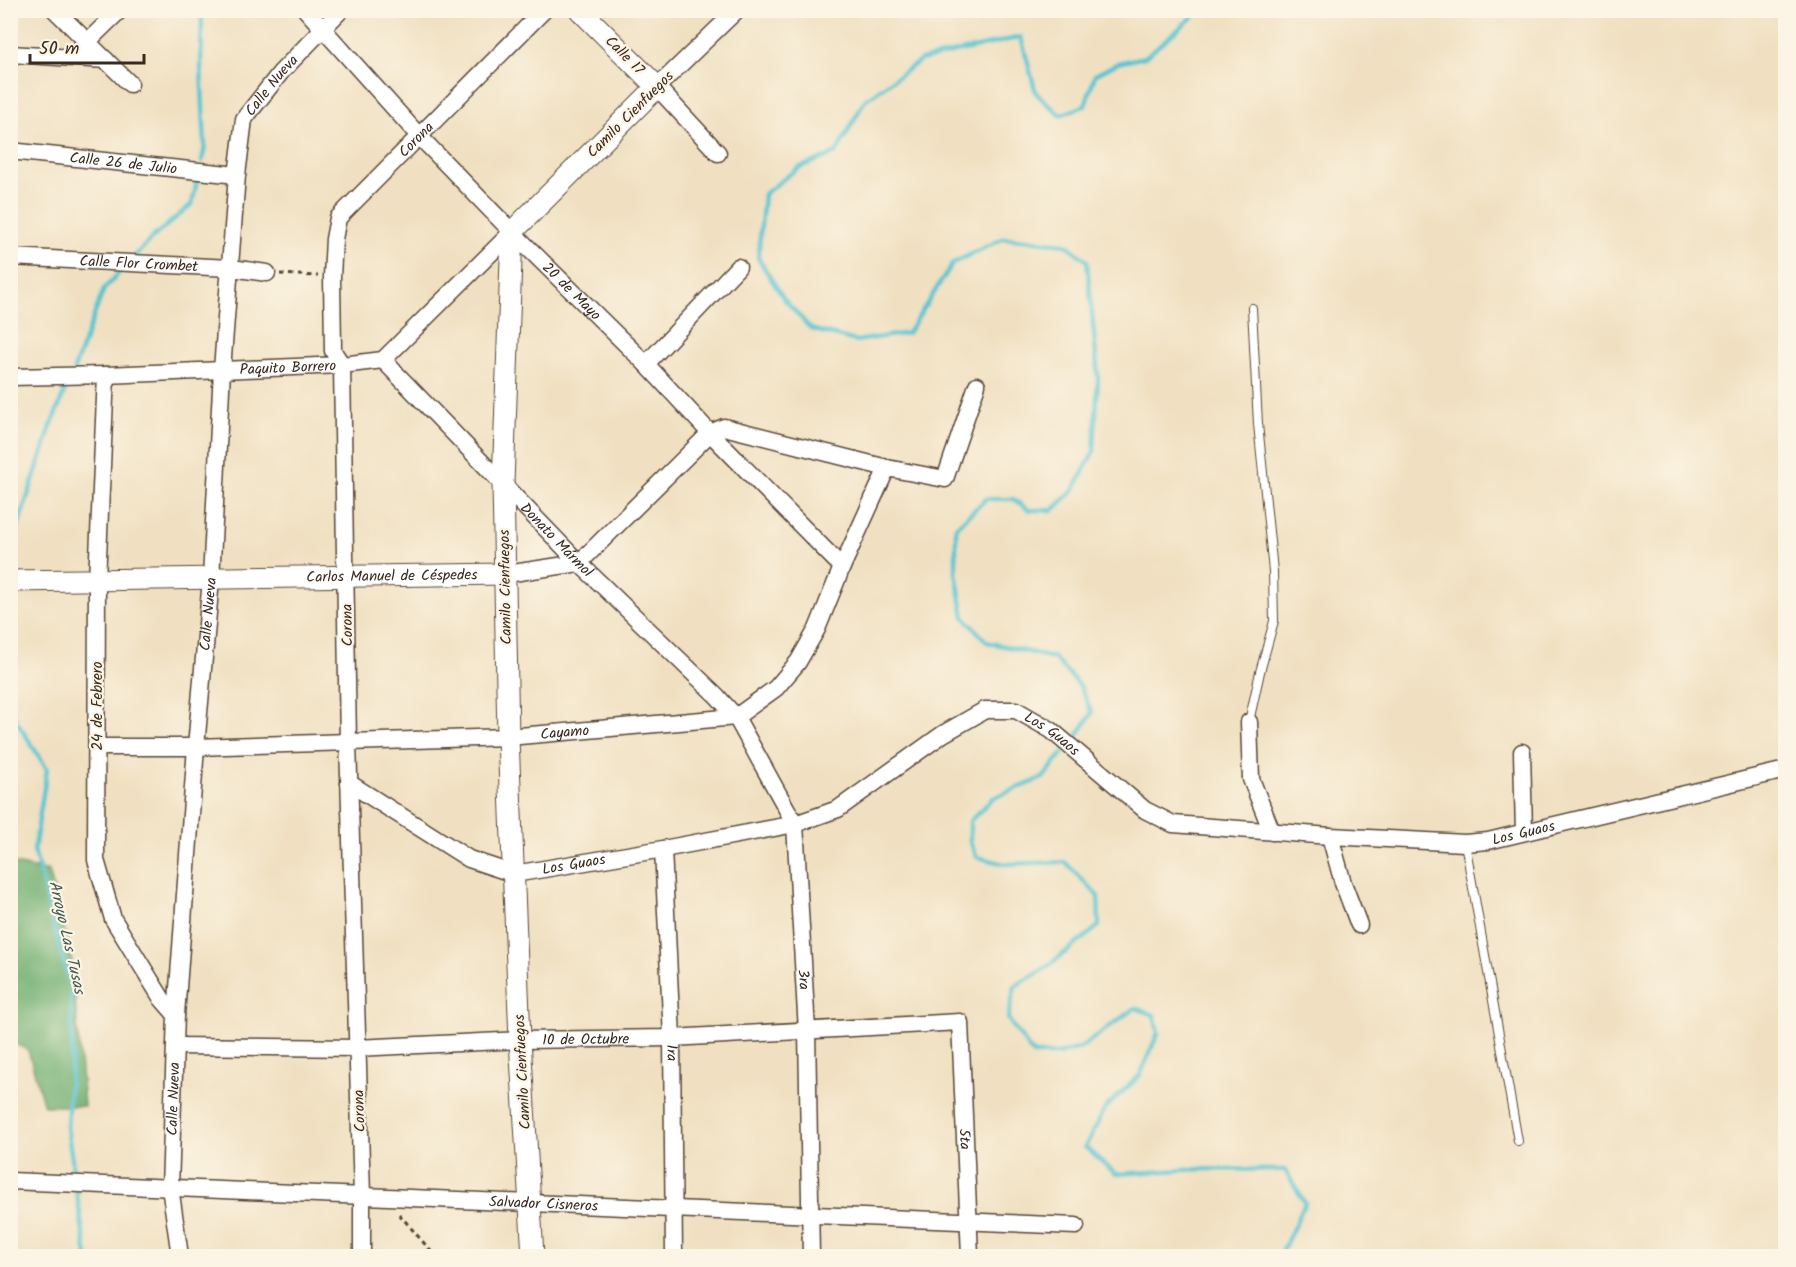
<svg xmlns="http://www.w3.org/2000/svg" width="1796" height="1267" font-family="Kalam,sans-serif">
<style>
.forest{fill:#70af70;stroke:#566c47;stroke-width:1.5}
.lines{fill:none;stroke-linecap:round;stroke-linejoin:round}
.stream{stroke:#58c4d1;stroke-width:4.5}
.service-casing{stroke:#564536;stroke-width:10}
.minor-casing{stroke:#564536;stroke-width:19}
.tertiary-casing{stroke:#564536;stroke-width:23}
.path{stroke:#564536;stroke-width:3;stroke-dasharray:4.5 4.5;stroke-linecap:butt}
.service{stroke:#fff;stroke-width:8}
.minor{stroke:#fff;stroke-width:16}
.tertiary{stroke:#fff;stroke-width:21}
.labels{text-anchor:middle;stroke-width:4.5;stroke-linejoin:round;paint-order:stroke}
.street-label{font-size:15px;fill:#3b2a1e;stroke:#fcf5e5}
.water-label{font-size:16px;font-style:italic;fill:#445854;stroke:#fcf5e5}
</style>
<rect width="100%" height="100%" fill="#fcf5e5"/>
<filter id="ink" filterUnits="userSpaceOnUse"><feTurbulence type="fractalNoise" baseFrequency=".0167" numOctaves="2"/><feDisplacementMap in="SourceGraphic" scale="12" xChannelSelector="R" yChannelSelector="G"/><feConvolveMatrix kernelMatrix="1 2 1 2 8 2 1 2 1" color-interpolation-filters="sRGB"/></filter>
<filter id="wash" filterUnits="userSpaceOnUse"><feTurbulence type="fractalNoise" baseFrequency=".008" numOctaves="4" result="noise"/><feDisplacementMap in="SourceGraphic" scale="24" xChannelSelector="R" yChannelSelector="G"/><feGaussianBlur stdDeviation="1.35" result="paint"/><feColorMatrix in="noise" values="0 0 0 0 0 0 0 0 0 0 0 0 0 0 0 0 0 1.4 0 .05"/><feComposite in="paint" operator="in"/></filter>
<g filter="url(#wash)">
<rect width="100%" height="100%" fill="#f0e0c1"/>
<polygon class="forest" points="10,863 49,871 71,953 84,1106 44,1106 28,1050 11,1042"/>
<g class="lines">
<g class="stream">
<polyline points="202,161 205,146 201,67 202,10"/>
<polyline points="133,258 153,237 192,204 197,181"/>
<polyline points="74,369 104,289 119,273"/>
<polyline points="10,550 51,426 67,385"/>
<polyline points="10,711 47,769 34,850 71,989 72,1052 67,1127 75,1180"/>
<polyline points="1077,736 1092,713 1080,686 1054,658 987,642 964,617 956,573 956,527 986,499 1013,499 1029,510 1053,510 1073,491 1094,451 1098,377 1087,261 1066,244 1004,238 953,263 908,333 856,341 811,329 784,299 758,258 764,194 798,168 836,153 865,100 921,60 1021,37 1036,93 1060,115 1085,106 1095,75 1118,63 1145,57 1201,10"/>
<polyline points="1063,753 1043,778 993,798 970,821 970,842 977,857 1005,864 1065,862 1098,896 1099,926 1044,969 1015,986 1008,1019 1033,1054 1058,1054 1080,1048 1135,1008 1154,1015 1158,1033 1140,1075 1106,1107 1085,1147 1116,1174 1200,1169 1285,1170 1305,1203 1280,1256"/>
<polyline points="76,1189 87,1256"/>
</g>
</g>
</g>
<g filter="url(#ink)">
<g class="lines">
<g class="service-casing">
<g id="service">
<polyline points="1249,722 1260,672 1274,621 1273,571 1258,424 1252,308"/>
<polyline points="1465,843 1518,1141"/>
</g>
</g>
<g class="minor-casing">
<g id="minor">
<polyline points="55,10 130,84"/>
<path id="s1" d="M306 10 420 137 512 232 646 364 710 433 842 567"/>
<polyline points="81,48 120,10"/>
<polyline points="10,54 106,60"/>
<path id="s2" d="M10 151 237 175"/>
<polyline points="718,153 657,87 737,10"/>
<path id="s3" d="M10 257 231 268 267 273"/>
<path id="s4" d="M383 360 579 563 717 696 736 717 795 824 807 1031 811 1256"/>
<polyline points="646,364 738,267"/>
<polyline points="106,375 97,580 96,860 113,919 162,999 176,1015"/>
<path id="s5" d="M10 377 106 375 342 365 383 360 512 232"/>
<polyline points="506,574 579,563 710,433 724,427 887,468 945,479 977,385"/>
<polyline points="1249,722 1251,779 1272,832"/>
<path id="s6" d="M97 747H196L508 737 736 717 776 688 798 662 817 629 842 567 887 468"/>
<polyline points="1522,752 1524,832"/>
<path id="s7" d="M349 783 469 859 514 874 663 849 795 824 838 809 943 734 985 710H1016L1051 730 1145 810 1173 824 1330 836 1465 843 1488 841 1786 770"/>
<polyline points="1330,836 1343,883 1359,925"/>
<path id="s8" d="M663 849 672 1038 674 1256"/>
<path id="s9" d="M175 1046 356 1048 520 1040 672 1038 960 1022 970 1256"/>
<path id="s10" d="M10 1181 1076 1226"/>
<path id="s11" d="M180 1256 170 1187 176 1015 196 747 211 579 222 370 237 175 244 119 281 72 341 10"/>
<path id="s12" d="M362 1256V1195L348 743 342 365 333 351 332 277 334 239 338 218 544 10"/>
</g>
</g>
<g class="tertiary-casing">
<g id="tertiary">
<path id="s13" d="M10 581 506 574"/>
<polyline points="533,1256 520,1040 508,737 503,484 512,232 657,87 580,10"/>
</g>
</g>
<g class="path">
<polyline points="280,274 318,276"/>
<polyline points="399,1214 435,1256"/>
</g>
<use href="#service" class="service"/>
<use href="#minor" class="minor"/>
<use href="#tertiary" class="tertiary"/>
</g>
</g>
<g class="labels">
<g class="street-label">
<text transform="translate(625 55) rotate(45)" y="5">Calle 17</text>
<text dy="5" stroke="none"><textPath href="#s11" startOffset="1184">Calle Nueva</textPath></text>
<text transform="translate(630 114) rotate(-45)" y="5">Camilo Cienfuegos</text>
<text dy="5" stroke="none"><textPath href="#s12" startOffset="1152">Corona</textPath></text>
<text dy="5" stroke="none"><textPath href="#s2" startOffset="114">Calle 26 de Julio</textPath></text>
<text dy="5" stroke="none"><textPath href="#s3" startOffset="129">Calle Flor Crombet</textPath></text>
<text dy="5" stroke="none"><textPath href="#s1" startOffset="387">20 de Mayo</textPath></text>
<text dy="5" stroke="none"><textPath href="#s5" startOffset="278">Paquito Borrero</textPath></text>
<text dy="5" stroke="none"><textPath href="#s4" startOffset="250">Donato Mármol</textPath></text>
<text dy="5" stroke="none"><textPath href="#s13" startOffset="382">Carlos Manuel de Céspedes</textPath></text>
<text transform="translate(505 587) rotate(-91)" y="5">Camilo Cienfuegos</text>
<text dy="5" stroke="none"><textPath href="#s11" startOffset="644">Calle Nueva</textPath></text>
<text transform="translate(347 625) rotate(-91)" y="5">Corona</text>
<text transform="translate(97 706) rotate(-90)" y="5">24 de Febrero</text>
<text dy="5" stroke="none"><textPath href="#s6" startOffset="468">Cayamo</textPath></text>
<text dy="5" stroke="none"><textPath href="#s7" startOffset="772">Los Guaos</textPath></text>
<text dy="5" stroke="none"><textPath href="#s7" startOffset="1276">Los Guaos</textPath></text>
<text dy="5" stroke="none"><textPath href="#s7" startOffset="250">Los Guaos</textPath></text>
<text dy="5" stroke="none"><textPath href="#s4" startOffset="780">3ra</textPath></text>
<text dy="5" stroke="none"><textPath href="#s9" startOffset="411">10 de Octubre</textPath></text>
<text dy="5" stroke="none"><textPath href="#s8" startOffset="204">1ra</textPath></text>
<text transform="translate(522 1072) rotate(-93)" y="5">Camilo Cienfuegos</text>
<text dy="5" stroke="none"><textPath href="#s11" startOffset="158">Calle Nueva</textPath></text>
<text transform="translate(359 1111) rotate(-92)" y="5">Corona</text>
<text dy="5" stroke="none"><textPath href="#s9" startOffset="903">5ta</textPath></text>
<text dy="5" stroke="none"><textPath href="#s10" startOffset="534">Salvador Cisneros</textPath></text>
</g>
<g class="water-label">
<text transform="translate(68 937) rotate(77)" y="6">Arroyo Las Tusas</text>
</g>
</g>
<rect width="1796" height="1267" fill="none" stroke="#fcf5e5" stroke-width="36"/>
<path d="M30 54v9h114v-9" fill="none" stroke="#3b2a1e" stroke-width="3"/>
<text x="39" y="54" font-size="18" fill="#3b2a1e" stroke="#fcf5e5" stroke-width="4.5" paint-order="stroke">50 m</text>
</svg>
